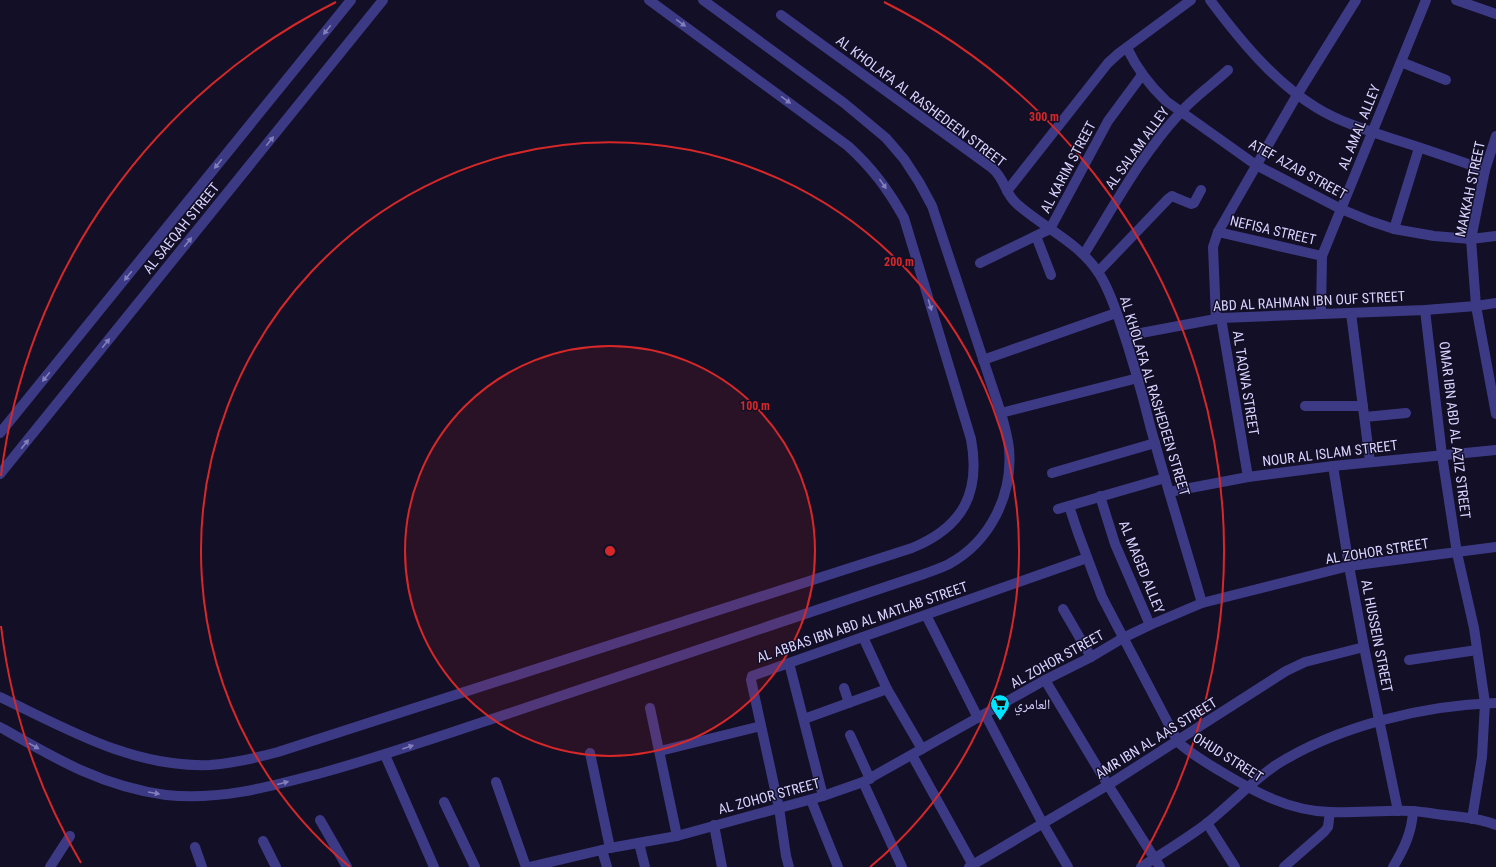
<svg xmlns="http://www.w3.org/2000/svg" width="1496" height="867" font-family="'Roboto Condensed','Noto Naskh Arabic',sans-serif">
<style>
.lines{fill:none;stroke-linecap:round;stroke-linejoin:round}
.minor{stroke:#3d3a85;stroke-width:10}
.oneway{fill:#837fbc}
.ring{fill:none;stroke:#d62828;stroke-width:2}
.labels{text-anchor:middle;stroke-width:3;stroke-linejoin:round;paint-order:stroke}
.street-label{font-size:14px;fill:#d9d4ff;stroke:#130f26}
.poi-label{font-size:14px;fill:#d9d4ff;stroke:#130f26;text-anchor:start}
.centre{fill:#d62828;stroke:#130f26;stroke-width:2}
.ring-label{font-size:12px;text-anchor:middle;font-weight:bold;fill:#d62828;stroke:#130f26;stroke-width:3;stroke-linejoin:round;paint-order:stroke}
</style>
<rect width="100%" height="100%" fill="#130f26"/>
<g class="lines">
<g class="minor">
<path d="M1210 0C1240 40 1274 82 1317 108 1338 121 1366 130 1390 138 1422 148 1454 159 1485 170"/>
<polyline points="1456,0 1496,14"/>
<path d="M781 15 992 168C1006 180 1004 193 1017 204 1044 228 1078 242 1098 272 1108 287 1114 305 1120 322 1132 357 1142 393 1151 429 1167 487 1185 545 1202 603"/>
<path d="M1127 48C1137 69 1149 85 1166 101L1256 165 1341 209 1370 221 1394 229 1434 236 1471 239 1496 236"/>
<polyline points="1401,62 1446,80"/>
<polyline points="1496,136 1485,170 1471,239 1476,306 1496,414"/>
<polyline points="1007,191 1108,63 1119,53 1191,0"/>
<polyline points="1394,229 1419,148"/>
<polyline points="1218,232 1322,256"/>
<polyline points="1036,236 1051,275"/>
<path d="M1084 254C1114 206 1141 155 1180 113 1194 97 1213 84 1228 70"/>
<polyline points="980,263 1050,229 1108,121 1142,75"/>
<polyline points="1098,272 1168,199 1172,196 1174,197 1191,204 1194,203 1201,190"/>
<polyline points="1425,310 1442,455 1457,553 1474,628 1485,703 1482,757 1472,819"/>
<polyline points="1351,313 1370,462"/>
<polyline points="1321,314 1322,256 1426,0"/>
<polyline points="1221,318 1248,477"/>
<polyline points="1216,319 1213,247 1218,232 1297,95 1356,0"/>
<polyline points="1125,336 1221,318 1425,310 1476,306 1496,303"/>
<polyline points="983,360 1116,313"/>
<polyline points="1305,406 1363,406"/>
<polyline points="1001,413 1138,378"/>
<polyline points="1365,417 1406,413"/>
<polyline points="0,433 351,0"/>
<polyline points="1333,466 1349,566 1364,647 1398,811"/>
<polyline points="1052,473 1155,443"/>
<polyline points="0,474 383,0"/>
<polyline points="1169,492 1248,477 1333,466 1496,450"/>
<polyline points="1100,496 1115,544 1150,625"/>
<path d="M1069 506 1078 533 1102 597 1178 742C1191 754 1205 762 1220 771 1255 792 1289 811 1330 812 1357 813 1385 810 1412 811 1426 812 1440 815 1454 816 1468 818 1483 819 1496 825"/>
<polyline points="1058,509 1165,478"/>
<polyline points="1063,609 1091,657"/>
<polyline points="926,615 978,718"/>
<polyline points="863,637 887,689 922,749"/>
<polyline points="1409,660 1477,650"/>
<polyline points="789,663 823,796"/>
<polyline points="1045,680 1108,785 1160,867"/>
<polyline points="844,688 849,703"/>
<path d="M0 697C67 729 133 768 210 765 233 763 256 758 278 752L912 548C963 527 981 493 971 439L904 218C888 189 872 168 848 146L649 0"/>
<polyline points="650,708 677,836"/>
<polyline points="985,714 1043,824 1068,867"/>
<polyline points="804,719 887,689"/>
<path d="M0 727C54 758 103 787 166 795 221 801 272 786 325 772 386 755 446 734 507 714 646 667 785 621 924 574 932 571 941 568 949 564 991 541 1013 494 1009 449 1008 437 1004 424 1001 413L932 206 919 182 904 159 886 138 844 103 703 0"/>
<polyline points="850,735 870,779"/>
<polyline points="660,751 761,726"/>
<polyline points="590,753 610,848"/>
<polyline points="385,755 434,867"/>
<polyline points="912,755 974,867"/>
<polyline points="496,782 526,867"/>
<polyline points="863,782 902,867"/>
<polyline points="811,800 838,867"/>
<polyline points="444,802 475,867"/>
<polyline points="320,820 347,867"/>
<polyline points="1207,823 1235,867"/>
<polyline points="714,825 722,867"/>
<polyline points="263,841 276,867"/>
<polyline points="639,843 645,867"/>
<polyline points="195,847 202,867"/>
<polyline points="602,850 607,867"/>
<polyline points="50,867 70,836"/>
<polyline points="529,867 610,848 677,836 823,796 863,782 1045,680 1091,657 1123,638 1150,625 1202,603 1349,566 1496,547"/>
<polyline points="789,867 786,856 779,808 751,680 752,676 1087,558"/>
<polyline points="969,867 1108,785 1286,671 1305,662 1364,647"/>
<path d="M1141 867C1163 853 1186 839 1206 824 1230 805 1251 782 1276 765 1338 726 1424 705 1496 703"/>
<polyline points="1284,867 1324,832 1328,827 1330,812"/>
<path d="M1393 867C1404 849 1412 832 1413 811"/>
</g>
</g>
<defs><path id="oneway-solid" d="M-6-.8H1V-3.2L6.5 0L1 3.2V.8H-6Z"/></defs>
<g class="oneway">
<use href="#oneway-solid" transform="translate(681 23) rotate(36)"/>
<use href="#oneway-solid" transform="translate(327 30) rotate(129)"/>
<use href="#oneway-solid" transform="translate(786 100) rotate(36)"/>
<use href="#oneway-solid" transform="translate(270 141) rotate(-51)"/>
<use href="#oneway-solid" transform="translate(218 164) rotate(129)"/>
<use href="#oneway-solid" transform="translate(883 184) rotate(55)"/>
<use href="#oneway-solid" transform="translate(188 242) rotate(-51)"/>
<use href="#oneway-solid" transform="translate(128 276) rotate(129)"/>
<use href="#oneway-solid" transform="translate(930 305) rotate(73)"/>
<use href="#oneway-solid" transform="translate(106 343) rotate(-51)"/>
<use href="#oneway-solid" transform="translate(46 377) rotate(129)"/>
<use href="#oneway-solid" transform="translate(25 444) rotate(-51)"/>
<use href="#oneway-solid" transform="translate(34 746) rotate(29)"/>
<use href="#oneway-solid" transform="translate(408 747) rotate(-19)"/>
<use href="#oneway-solid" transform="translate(283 783) rotate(-15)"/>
<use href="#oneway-solid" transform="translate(154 793) rotate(10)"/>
</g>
<circle cx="610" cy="551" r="205" fill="#d62828" fill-opacity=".12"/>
<g class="ring">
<circle cx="610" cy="551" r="205"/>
<path d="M350 867A409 409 0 1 1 870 867"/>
<path d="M81 863A614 614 0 0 1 1 626M1 476A614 614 0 0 1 336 2M884 2A614 614 0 0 1 1139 863"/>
</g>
<defs>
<g id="supermarket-pin" transform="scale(1)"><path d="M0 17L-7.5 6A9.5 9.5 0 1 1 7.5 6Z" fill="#00e5ff" stroke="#130f26"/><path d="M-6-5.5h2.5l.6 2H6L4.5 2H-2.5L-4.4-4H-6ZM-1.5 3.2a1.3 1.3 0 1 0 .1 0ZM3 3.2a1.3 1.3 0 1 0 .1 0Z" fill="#111"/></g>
</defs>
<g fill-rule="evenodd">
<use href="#supermarket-pin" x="1000" y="704"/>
</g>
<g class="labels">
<g class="street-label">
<text transform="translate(921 101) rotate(37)" y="5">AL KHOLAFA AL RASHEDEEN STREET</text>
<text transform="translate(1359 127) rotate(-68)" y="5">AL AMAL ALLEY</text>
<text transform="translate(1137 148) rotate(-54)" y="5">AL SALAM ALLEY</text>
<text transform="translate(1068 167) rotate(-62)" y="5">AL KARIM STREET</text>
<text transform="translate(1298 169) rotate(29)" y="5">ATEF AZAB STREET</text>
<text transform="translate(1470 189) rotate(-78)" y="5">MAKKAH STREET</text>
<text transform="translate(181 228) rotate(-51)" y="5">AL SAEQAH STREET</text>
<text transform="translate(1273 230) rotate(13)" y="5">NEFISA STREET</text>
<text transform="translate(1309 301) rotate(-3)" y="5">ABD AL RAHMAN IBN OUF STREET</text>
<text transform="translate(1246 383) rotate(81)" y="5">AL TAQWA STREET</text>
<text transform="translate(1155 396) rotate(73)" y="5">AL KHOLAFA AL RASHEDEEN STREET</text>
<text transform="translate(1455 430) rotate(83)" y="5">OMAR IBN ABD AL AZIZ STREET</text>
<text transform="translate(1330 453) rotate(-7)" y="5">NOUR AL ISLAM STREET</text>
<text transform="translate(1377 551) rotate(-9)" y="5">AL ZOHOR STREET</text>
<text transform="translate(1142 567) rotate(68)" y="5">AL MAGED ALLEY</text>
<text transform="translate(862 622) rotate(-19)" y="5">AL ABBAS IBN ABD AL MATLAB STREET</text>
<text transform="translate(1377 636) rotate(79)" y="5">AL HUSSEIN STREET</text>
<text transform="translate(1057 659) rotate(-29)" y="5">AL ZOHOR STREET</text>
<text transform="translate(1156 738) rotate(-32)" y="5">AMR IBN AL AAS STREET</text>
<text transform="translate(1228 757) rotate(32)" y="5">OHUD STREET</text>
<text transform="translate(769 796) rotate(-15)" y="5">AL ZOHOR STREET</text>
</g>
<g class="poi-label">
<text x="1014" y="709">العامري</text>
</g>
</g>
<circle cx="610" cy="551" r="6" class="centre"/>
<g class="ring-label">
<text x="1044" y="121">300 m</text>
<text x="899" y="266">200 m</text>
<text x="755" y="410">100 m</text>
</g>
</svg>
